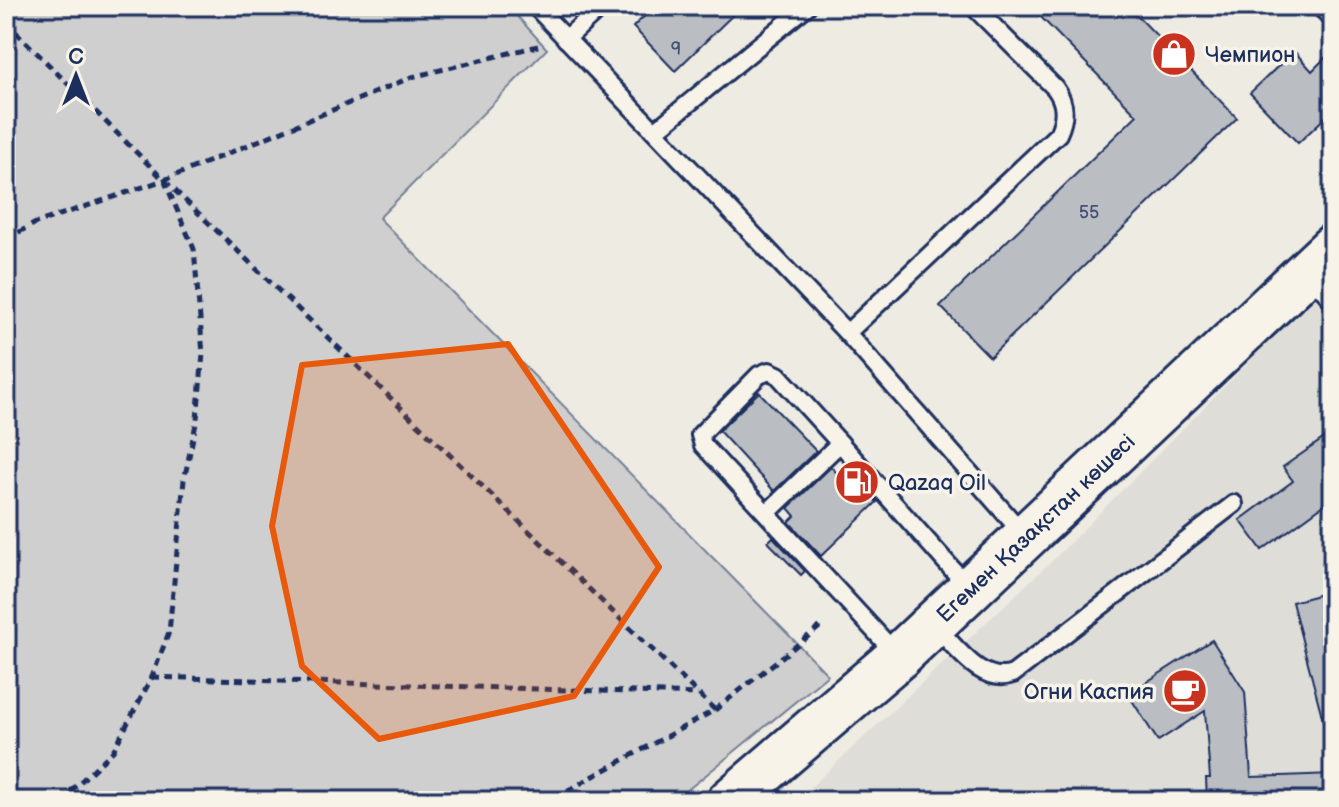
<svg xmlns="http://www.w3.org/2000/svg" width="1339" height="807" font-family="'Balsamiq Sans',sans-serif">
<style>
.built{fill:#deddd8}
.green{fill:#cfcfcf;stroke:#757f96;stroke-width:2}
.building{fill:#babdc2;stroke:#1b2f5e;stroke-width:2}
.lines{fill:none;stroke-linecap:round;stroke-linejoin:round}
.service-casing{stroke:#1b2f5e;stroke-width:22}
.secondary-casing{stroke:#1b2f5e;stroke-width:50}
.path{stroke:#1b2f5e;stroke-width:5;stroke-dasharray:8 6;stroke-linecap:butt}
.service{stroke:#f7f3e8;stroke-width:16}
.secondary{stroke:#f7f3e8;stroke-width:44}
.marked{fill:#e8590c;fill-opacity:0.2;stroke:#e8590c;stroke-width:6;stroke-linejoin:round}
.labels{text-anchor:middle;stroke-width:7;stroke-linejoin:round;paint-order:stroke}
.number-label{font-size:18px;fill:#435277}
.poi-label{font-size:22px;fill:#1b2f5e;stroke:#f7f3e8;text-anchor:start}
.street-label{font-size:22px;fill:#1b2f5e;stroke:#f7f3e8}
</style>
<rect width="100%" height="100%" fill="#eeebe2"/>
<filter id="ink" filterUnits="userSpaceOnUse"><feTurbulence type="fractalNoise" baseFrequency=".0125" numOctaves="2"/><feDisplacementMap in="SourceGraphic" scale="16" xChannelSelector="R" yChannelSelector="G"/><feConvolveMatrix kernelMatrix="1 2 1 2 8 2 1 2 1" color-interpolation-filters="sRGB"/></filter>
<g filter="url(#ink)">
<polygon class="built" points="1333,277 1333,801 796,801 1055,558"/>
<polygon class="green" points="6,6 508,6 547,49 379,218 828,675 674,801 6,801"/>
<g class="building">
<polygon points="655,6 742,6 675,71 633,27"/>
<polygon points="1030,6 1128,6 1237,118 990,357 940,306 1137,115"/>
<polygon points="1333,50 1333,110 1298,143 1250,93 1294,51 1312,71"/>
<polygon points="759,392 816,451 774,491 719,431"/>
<polygon points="1333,432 1333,498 1262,550 1240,520 1293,481 1283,467"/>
<polygon points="831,467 839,475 847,467 877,502 821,556 789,522 795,516 788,508"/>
<polygon points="773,537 805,571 801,575 768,542"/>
<polygon points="1333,591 1333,723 1324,724 1292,602"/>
<polygon points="1212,640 1245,692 1251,777 1333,774 1333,801 1207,801 1206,778 1210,778 1205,711 1158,741 1128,694"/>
</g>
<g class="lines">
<g class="service-casing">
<g id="service">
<polyline points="535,6 847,333 1025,536"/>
<polyline points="1319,6 1333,19"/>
<polyline points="566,39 602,6"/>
<polyline points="655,131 807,6"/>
<polyline points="1309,273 1333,301"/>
<path d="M847 333 1058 134C1066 117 1066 103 1055 88L973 6"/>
<polyline points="840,443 778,375 769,371 759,375 700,435 703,445 897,655"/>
<polyline points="767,513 840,443 969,588"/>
<path d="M934 625C955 645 981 686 1013 674L1234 504"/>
</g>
</g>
<g class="secondary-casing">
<g id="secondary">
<path id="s1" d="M730 801 898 657 1333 247"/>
</g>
</g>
<g class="path">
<polyline points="6,22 164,180 715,710 548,801"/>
<polyline points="6,239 36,223 164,180 412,77 538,46"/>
<polyline points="152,677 698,694"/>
<polyline points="715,710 821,626"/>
<polyline points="60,801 113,751 152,677 169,632 184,480 197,419 203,354 194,249 165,182"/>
</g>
<use href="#service" class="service"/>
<use href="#secondary" class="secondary"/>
</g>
</g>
<path class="marked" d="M508 344 659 567 574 696 379 739 302 666 272 526 302 365Z"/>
<defs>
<g id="shop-disc" transform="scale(2.3)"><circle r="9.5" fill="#c8321e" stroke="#f7f3e8"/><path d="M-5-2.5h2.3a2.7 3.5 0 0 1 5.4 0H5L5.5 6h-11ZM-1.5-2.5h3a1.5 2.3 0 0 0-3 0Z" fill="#fff"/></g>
<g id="fuel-disc" transform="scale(2.3)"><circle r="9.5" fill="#c8321e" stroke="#f7f3e8"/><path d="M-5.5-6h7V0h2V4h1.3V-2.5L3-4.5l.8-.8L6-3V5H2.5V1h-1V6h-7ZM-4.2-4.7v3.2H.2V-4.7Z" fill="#fff"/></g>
<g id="cafe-disc" transform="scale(2.3)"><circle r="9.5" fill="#c8321e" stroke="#f7f3e8"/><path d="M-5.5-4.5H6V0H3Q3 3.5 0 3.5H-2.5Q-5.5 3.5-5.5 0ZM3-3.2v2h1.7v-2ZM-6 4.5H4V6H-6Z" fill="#fff"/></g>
</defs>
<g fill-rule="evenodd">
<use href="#shop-disc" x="1174" y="54"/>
<use href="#fuel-disc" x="857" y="482"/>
<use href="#cafe-disc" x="1185" y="691"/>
</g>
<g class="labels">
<g class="number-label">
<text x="676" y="55">9</text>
<text x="1089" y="218">55</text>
</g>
<g class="poi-label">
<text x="1205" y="62">Чемпион</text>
<text x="888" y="490">Qazaq Oil</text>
<text x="1154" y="699" text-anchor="end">Огни Каспия</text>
</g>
<g class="street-label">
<text dy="8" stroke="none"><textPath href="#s1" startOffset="410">Егемен Қазақстан көшесі</textPath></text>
</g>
</g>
<rect width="1339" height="807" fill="none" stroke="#f7f3e8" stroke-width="32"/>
<rect x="16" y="16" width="1307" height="775" fill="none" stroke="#1b2f5e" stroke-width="3" filter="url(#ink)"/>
<g transform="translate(76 76)" stroke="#f7f3e8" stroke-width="6" paint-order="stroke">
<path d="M0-6L14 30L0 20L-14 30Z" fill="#1b2f5e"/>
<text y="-12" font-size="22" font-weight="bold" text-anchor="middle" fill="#1b2f5e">С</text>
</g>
</svg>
